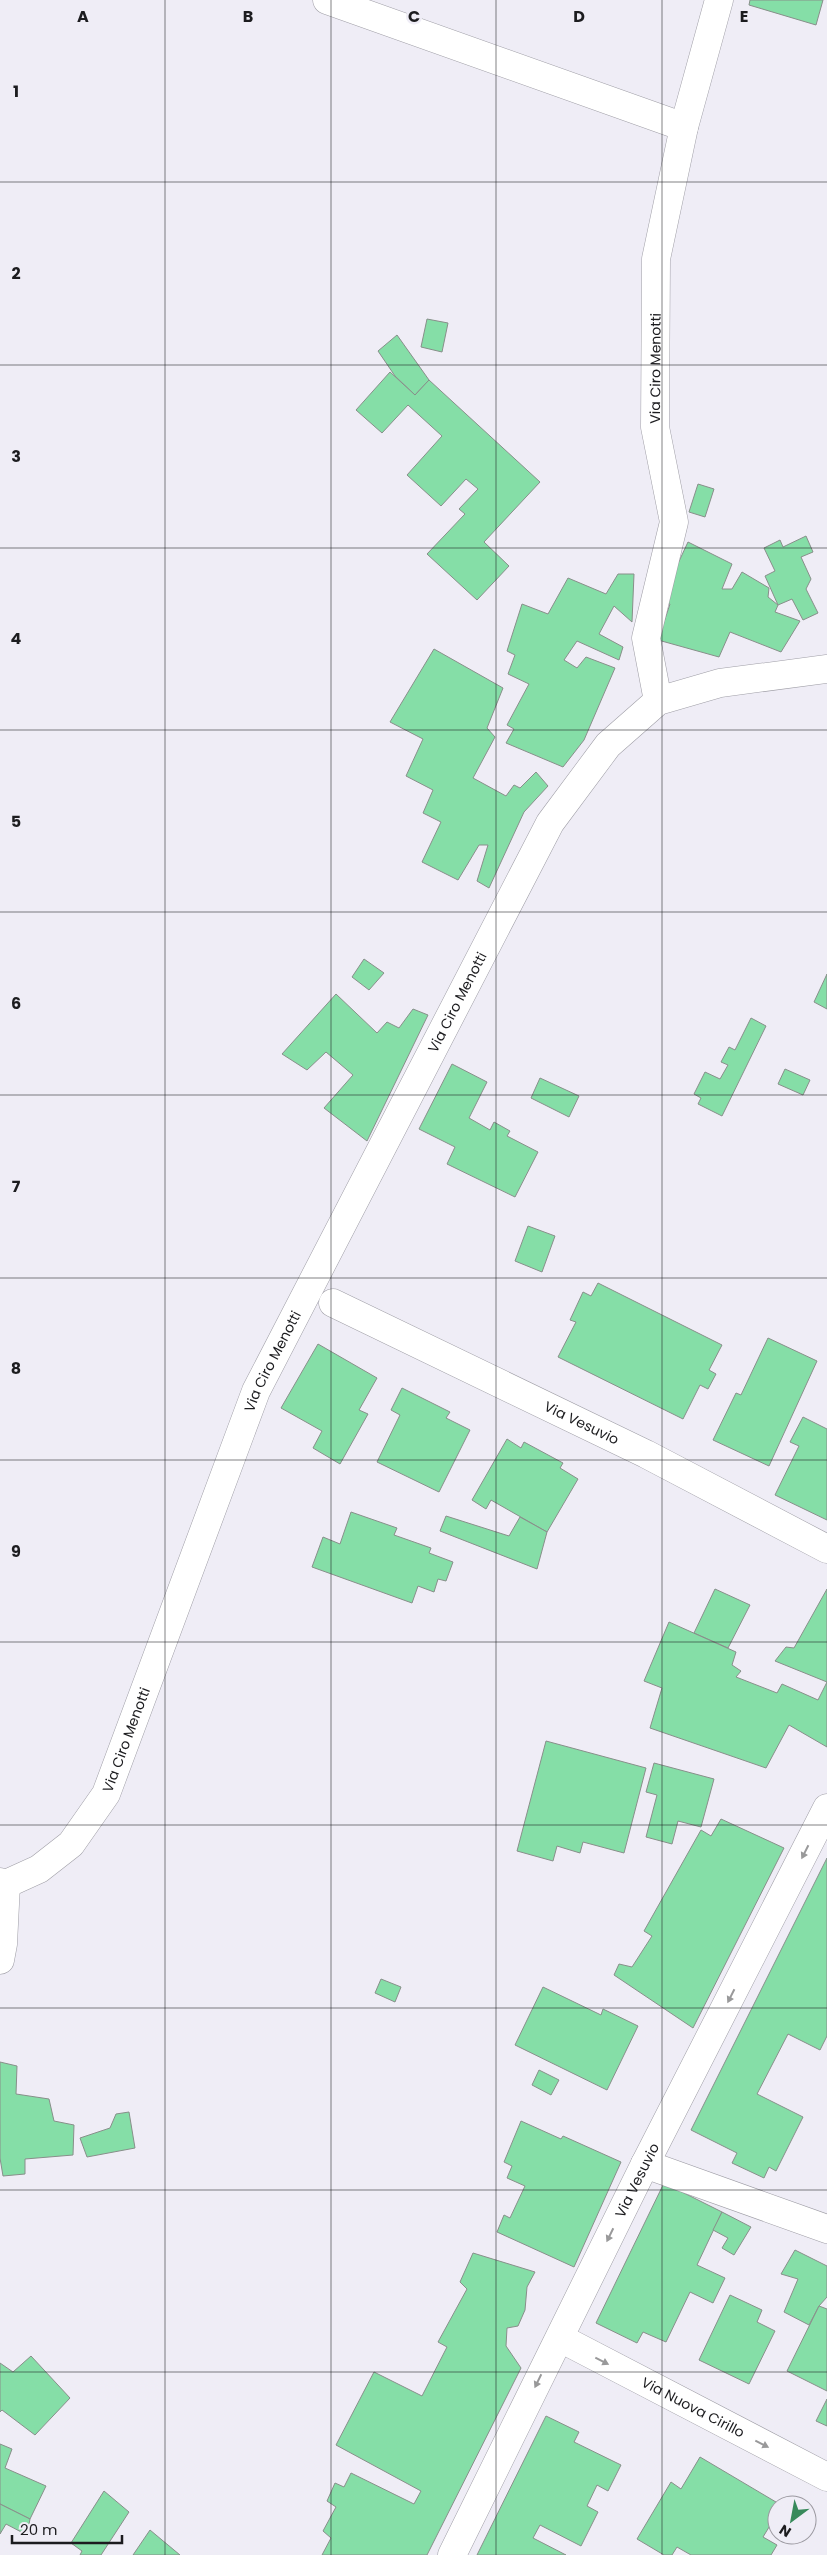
<svg xmlns="http://www.w3.org/2000/svg" width="827" height="2555" font-family="Poppins,sans-serif">
<style>
.building{fill:#85dea7;stroke:#888f8a}
.lines{fill:none;stroke-linecap:round;stroke-linejoin:round}
.street-casing{stroke:#9f9ea6;stroke-width:29}
.secondary-casing{stroke:#9f9ea6;stroke-width:29}
.street{stroke:#fff;stroke-width:28}
.secondary{stroke:#fff;stroke-width:28}
.oneway{fill:#99999a}
.grid{fill:none;stroke:#1c1c1f;stroke-width:1;stroke-opacity:0.55}
.labels{text-anchor:middle;stroke-width:5;stroke-linejoin:round;paint-order:stroke}
.street-label{font-size:14px;fill:#1c1c1f;stroke:#efedf6}
.grid-label{font-size:16px;text-anchor:middle;font-weight:bold;fill:#1c1c1f;stroke:#efedf6;stroke-width:5;stroke-linejoin:round;paint-order:stroke}
</style>
<rect width="100%" height="100%" fill="#efedf6"/>
<g class="building">
<polygon points="750,0 823,0 816,25 749,5"/>
<polygon points="427,319 448,323 442,352 421,347"/>
<polygon points="397,335 429,380 415,395 395,376 378,351"/>
<polygon points="390,372 415,395 429,380 540,482 484,542 509,566 477,600 427,554 465,514 459,509 478,489 466,479 441,506 407,475 442,436 408,405 382,433 356,410"/>
<polygon points="698,484 714,489 705,517 689,512"/>
<polygon points="806,536 813,552 801,557 811,579 806,589 818,613 803,620 792,599 778,605 765,576 775,571 764,548 780,540 783,547"/>
<polygon points="688,542 732,564 722,589 732,589 742,572 769,588 768,597 778,605 775,612 800,621 781,652 730,632 719,657 658,640 670,604 660,602"/>
<polygon points="618,574 634,574 632,622 614,606 599,634 623,647 619,660 577,641 564,660 577,668 586,657 615,668 584,740 563,767 506,743 514,729 507,725 529,684 508,674 515,655 507,651 522,604 548,614 568,578 606,594"/>
<polygon points="434,649 503,688 487,728 495,737 473,778 506,796 514,785 520,788 536,772 548,786 524,812 489,888 477,881 488,845 479,845 458,880 422,862 441,822 423,813 433,790 406,776 423,739 390,722"/>
<polygon points="364,959 384,973 369,990 352,977"/>
<polygon points="827,974 827,1009 814,1002"/>
<polygon points="336,994 377,1033 387,1022 399,1028 413,1009 428,1015 367,1141 324,1108 353,1075 326,1052 307,1070 282,1054"/>
<polygon points="751,1018 766,1026 722,1116 698,1104 701,1098 694,1094 705,1072 720,1079 728,1065 721,1062 729,1047 735,1050"/>
<polygon points="452,1064 487,1082 469,1118 490,1130 494,1122 510,1131 507,1136 538,1152 515,1197 447,1164 455,1147 419,1129"/>
<polygon points="785,1069 810,1080 803,1095 778,1084"/>
<polygon points="540,1078 579,1096 569,1117 531,1098"/>
<polygon points="528,1226 555,1236 542,1272 515,1261"/>
<polygon points="598,1283 722,1345 709,1370 716,1374 708,1389 700,1385 683,1419 558,1357 576,1322 570,1320 583,1292 591,1296"/>
<polygon points="768,1338 817,1361 769,1466 713,1440 736,1393 741,1395"/>
<polygon points="318,1344 377,1378 359,1410 368,1414 340,1464 313,1448 322,1431 281,1408"/>
<polygon points="402,1388 450,1412 446,1418 470,1430 439,1492 377,1462 400,1415 391,1410"/>
<polygon points="803,1417 827,1429 827,1520 775,1495 799,1446 790,1442"/>
<polygon points="507,1439 521,1448 524,1442 563,1463 560,1468 578,1479 547,1532 491,1500 486,1509 472,1500"/>
<polygon points="351,1512 397,1528 394,1535 431,1548 429,1553 453,1562 446,1581 438,1579 434,1592 418,1586 412,1603 312,1567 323,1537 340,1544"/>
<polygon points="446,1516 509,1536 520,1517 547,1532 537,1569 440,1531"/>
<polygon points="715,1589 750,1605 728,1648 694,1633"/>
<polygon points="827,1589 827,1747 789,1725 766,1768 650,1728 662,1688 644,1681 669,1622 736,1652 732,1665 741,1671 736,1677 777,1693 782,1684 818,1700 827,1682 775,1661 786,1647 794,1648"/>
<polygon points="546,1741 646,1768 624,1853 583,1842 580,1853 557,1846 553,1861 517,1851"/>
<polygon points="654,1763 714,1779 701,1827 678,1821 672,1844 646,1837 657,1795 646,1792"/>
<polygon points="721,1819 784,1848 693,2028 614,1975 619,1964 632,1967 652,1936 644,1931 701,1830 711,1836"/>
<polygon points="827,1858 827,2036 820,2050 788,2034 757,2094 803,2117 776,2171 769,2167 764,2178 732,2163 737,2153 691,2130"/>
<polygon points="381,1979 401,1987 395,2002 375,1993"/>
<polygon points="543,1987 601,2015 603,2009 638,2026 607,2090 515,2045"/>
<polygon points="0,2062 17,2066 16,2094 49,2099 54,2121 74,2125 73,2155 25,2159 25,2174 3,2176 0,2158"/>
<polygon points="539,2070 559,2080 551,2095 532,2085"/>
<polygon points="129,2112 135,2148 87,2157 80,2138 110,2128 116,2114"/>
<polygon points="521,2121 561,2139 563,2136 621,2162 574,2267 497,2232 504,2215 510,2218 525,2186 507,2178 512,2166 504,2162"/>
<polygon points="664,2183 722,2212 697,2265 725,2278 713,2303 690,2292 666,2342 643,2332 637,2343 596,2323"/>
<polygon points="722,2212 751,2227 734,2255 722,2248 728,2238 713,2230"/>
<polygon points="795,2250 827,2266 827,2297 819,2306 809,2325 784,2312 798,2279 781,2274"/>
<polygon points="473,2253 535,2272 527,2287 525,2310 518,2326 507,2328 506,2346 521,2368 427,2555 322,2555 331,2538 323,2531 336,2507 327,2501 335,2483 344,2487 351,2473 414,2504 421,2491 336,2445 374,2372 422,2396 447,2347 438,2342 467,2289 460,2282"/>
<polygon points="730,2295 762,2310 757,2322 775,2331 749,2384 699,2360"/>
<polygon points="819,2306 827,2309 827,2391 787,2371"/>
<polygon points="31,2356 70,2398 35,2435 2,2410 0,2412 0,2363 13,2372"/>
<polygon points="827,2399 827,2426 816,2421"/>
<polygon points="546,2416 579,2432 574,2442 621,2465 608,2491 597,2485 587,2506 598,2512 581,2546 540,2525 533,2538 566,2555 477,2555"/>
<polygon points="0,2444 12,2449 5,2468 46,2486 30,2519 0,2504"/>
<polygon points="700,2457 781,2505 777,2505 777,2514 763,2537 777,2545 771,2555 691,2555 677,2547 672,2555 664,2555 637,2539 671,2482 681,2489"/>
<polygon points="104,2491 129,2512 101,2555 80,2555 82,2551 71,2543"/>
<polygon points="0,2504 30,2519 27,2535 6,2524 0,2534"/>
<polygon points="150,2530 180,2555 133,2555"/>
</g>
<g class="lines">
<g class="street-casing">
<g id="street">
<polyline points="327,0 684,127"/>
<path id="s1" d="M658 701 646 638 674 522 655 427 656 259 684 127 719 0"/>
<path id="s2" d="M333 1303 646 1454 827 1549"/>
<polyline points="0,1960 3,1944 6,1884"/>
<polyline points="645,2164 827,2229"/>
<path id="s3" d="M560 2338 827 2477"/>
<path id="s4" d="M452 2555 645 2164 827 1808"/>
</g>
</g>
<g class="secondary-casing">
<g id="secondary">
<path id="s5" d="M0 1882 6 1884 39 1869 71 1844 106 1794 256 1391 550 823 608 745 658 701 720 683 827 669"/>
</g>
</g>
<use href="#street" class="street"/>
<use href="#secondary" class="secondary"/>
</g>
<defs><path id="oneway-solid" d="M-6-.8H1V-3.2L6.5 0L1 3.2V.8H-6Z" transform="scale(1.25)"/></defs>
<g class="oneway">
<use href="#oneway-solid" transform="translate(805 1852) rotate(117)"/>
<use href="#oneway-solid" transform="translate(731 1996) rotate(117)"/>
<use href="#oneway-solid" transform="translate(610 2235) rotate(116)"/>
<use href="#oneway-solid" transform="translate(602 2361) rotate(27)"/>
<use href="#oneway-solid" transform="translate(538 2381) rotate(116)"/>
<use href="#oneway-solid" transform="translate(762 2444) rotate(27)"/>
</g>
<path class="grid" d="M165 0V2555M331 0V2555M496 0V2555M662 0V2555M0 182H827M0 365H827M0 548H827M0 730H827M0 912H827M0 1095H827M0 1278H827M0 1460H827M0 1642H827M0 1825H827M0 2008H827M0 2190H827M0 2372H827"/>
<g class="labels">
<g class="street-label">
<text dy="5" stroke="none"><textPath href="#s1" startOffset="339">Via Ciro Menotti</textPath></text>
<text dy="5" stroke="none"><textPath href="#s5" startOffset="1012">Via Ciro Menotti</textPath></text>
<text dy="5" stroke="none"><textPath href="#s5" startOffset="608">Via Ciro Menotti</textPath></text>
<text dy="5" stroke="none"><textPath href="#s2" startOffset="276">Via Vesuvio</textPath></text>
<text dy="5" stroke="none"><textPath href="#s5" startOffset="202">Via Ciro Menotti</textPath></text>
<text dy="5" stroke="none"><textPath href="#s4" startOffset="418">Via Vesuvio</textPath></text>
<text dy="5" stroke="none"><textPath href="#s3" startOffset="150">Via Nuova Cirillo</textPath></text>
</g>
</g>
<g class="grid-label">
<text x="83" y="22">A</text>
<text x="248" y="22">B</text>
<text x="414" y="22">C</text>
<text x="579" y="22">D</text>
<text x="744" y="22">E</text>
<text x="16" y="97">1</text>
<text x="16" y="279">2</text>
<text x="16" y="462">3</text>
<text x="16" y="644">4</text>
<text x="16" y="827">5</text>
<text x="16" y="1009">6</text>
<text x="16" y="1192">7</text>
<text x="16" y="1374">8</text>
<text x="16" y="1557">9</text>
</g>
<g transform="translate(792 2520) rotate(212)"><circle r="24" fill="#efedf6" stroke="#9b99a0"/>
<path d="M0-4L9 19L0 12L-9 19Z" fill="#388a5b"/>
<text y="-8" font-size="14" font-weight="bold" text-anchor="middle" fill="#1c1c1f">N</text>
</g>
<path d="M12 2535v8h110v-8" fill="none" stroke="#1c1c1f" stroke-width="2.5"/>
<text x="20" y="2535" font-size="15" fill="#1c1c1f" stroke="#efedf6" stroke-width="4" paint-order="stroke">20 m</text>
</svg>
